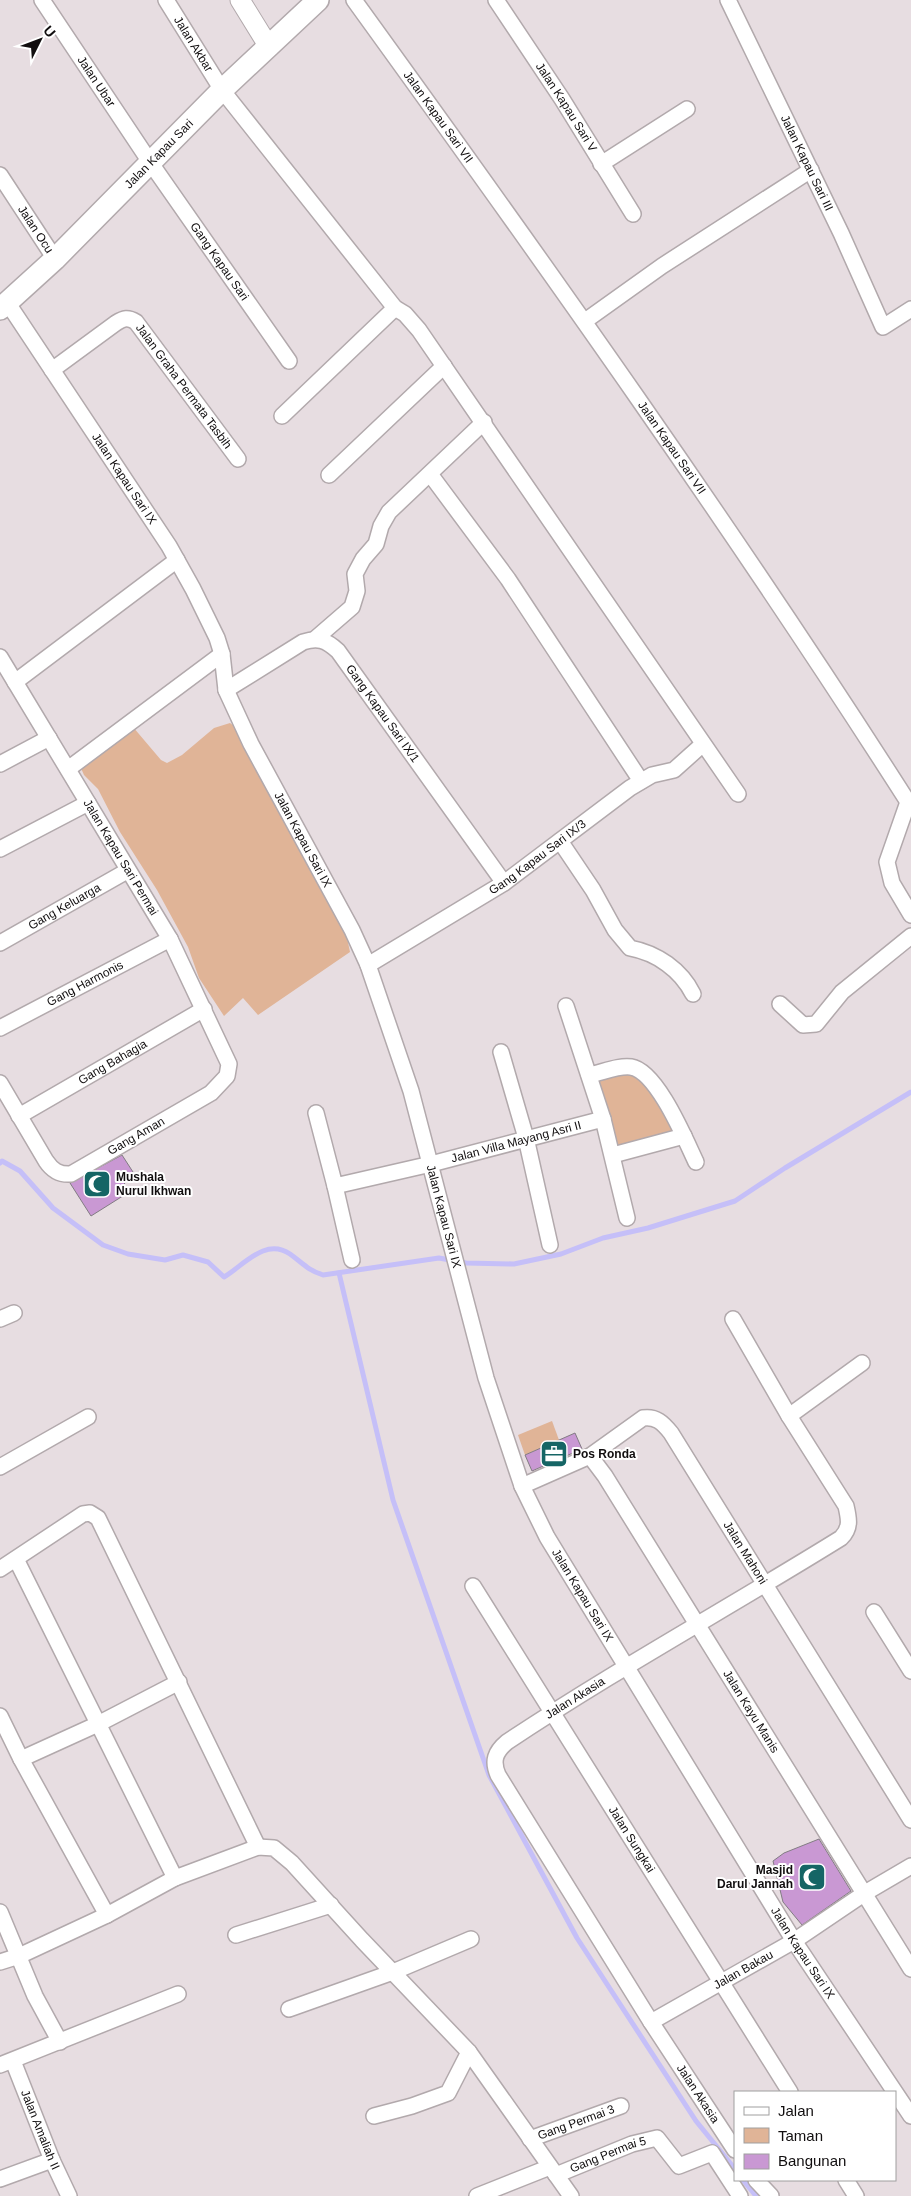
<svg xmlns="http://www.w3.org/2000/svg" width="911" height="2196" font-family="Arial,sans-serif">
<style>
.green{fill:#e0b497}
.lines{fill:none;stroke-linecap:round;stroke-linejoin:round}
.stream{stroke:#c5bff8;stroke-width:5}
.building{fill:#c998d3;stroke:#827c83}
.minor-casing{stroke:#b2a9ac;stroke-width:18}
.tertiary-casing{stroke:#b2a9ac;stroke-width:21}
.secondary-casing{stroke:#b2a9ac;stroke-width:24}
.minor{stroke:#fff;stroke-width:15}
.tertiary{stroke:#fff;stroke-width:19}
.secondary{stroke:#fff;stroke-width:21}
.labels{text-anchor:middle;stroke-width:4;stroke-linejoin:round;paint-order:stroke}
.street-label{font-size:12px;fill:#110e0f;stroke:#fff}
.poi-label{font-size:12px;font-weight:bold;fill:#110e0f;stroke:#fff;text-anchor:start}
</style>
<rect width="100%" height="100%" fill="#e7dde1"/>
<g class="green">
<polygon points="230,723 234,726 242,745 259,766 346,933 350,952 258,1015 243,998 224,1016 199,978 188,947 157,890 120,832 98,789 84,775 80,766 133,727 161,760 167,763 182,755 214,728"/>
<polygon points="630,1070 645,1077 674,1133 619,1149 592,1078"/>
<polygon points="552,1421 559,1440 525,1455 518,1435"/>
</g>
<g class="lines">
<g class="stream">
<path d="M0 1163 2 1161 20 1171 53 1208 103 1245 128 1254 165 1260 183 1255 208 1262 224 1277C243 1266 265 1237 290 1254 304 1264 306 1269 323 1275L439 1258 466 1263 514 1264 561 1254 603 1238 648 1228 735 1201 785 1168 911 1092"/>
<polyline points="339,1273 393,1500 489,1775 577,1938 696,2121 735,2169"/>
<polyline points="743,2180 756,2196"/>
</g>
</g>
<g class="building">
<polygon points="122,1155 133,1172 122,1187 126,1194 91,1216 70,1183"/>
<polygon points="575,1433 582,1449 532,1471 525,1455"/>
<polygon points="819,1839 851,1891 802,1925 783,1902 773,1861 784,1853"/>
</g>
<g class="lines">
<g class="minor-casing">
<g id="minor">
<path id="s1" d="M42 0 150 162 289 361"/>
<path id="s2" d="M166 0 222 90 395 308 405 314 419 330 738 794"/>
<path id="s3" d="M354 0C545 264 733 528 908 802"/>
<path id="s4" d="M496 0 562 99 633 214"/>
<path id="s5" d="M728 0 841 233 883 327 911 309"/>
<polyline points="601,164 687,109"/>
<path id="s6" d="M0 175 55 259"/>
<path id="s7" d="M7 302 169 546 193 589 217 638 222 654 226 690 251 744 352 930 368 965 411 1091 486 1378 522 1486 547 1537 794 1941 911 2116"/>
<polyline points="585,321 662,266 811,170"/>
<path id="s8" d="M52 370 116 323C124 318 128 317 136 322L238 459"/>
<polyline points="282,416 395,308"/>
<polyline points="430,474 508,579 641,781"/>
<polyline points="329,475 444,366"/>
<polyline points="315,639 352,607 357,591 355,574 363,559 376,544 381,526 389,512 484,422"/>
<path id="s9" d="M0 657 170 939 229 1064 227 1076 211 1093 71 1174C59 1175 52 1170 46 1161L0 1083"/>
<polyline points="15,682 177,560"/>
<path id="s10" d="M226 690 303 642C318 637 326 640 338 651L504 883"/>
<polyline points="0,764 49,738"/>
<polyline points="68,769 222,654"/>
<polyline points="908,802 887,862 892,883 911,915"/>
<path d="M560 841 593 890 615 930 630 948C657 953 681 970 693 994"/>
<polyline points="0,849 88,803"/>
<path id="s11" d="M0 943 127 871"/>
<path id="s12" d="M368 965 504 883 630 788 652 775 674 770 703 744"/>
<polyline points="780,1004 803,1025 816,1024 842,992 911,936"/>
<polyline points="566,1006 603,1119 627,1218"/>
<path id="s13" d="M0 1028 170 939"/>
<polyline points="501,1052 526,1138 550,1245"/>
<path d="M589 1075C601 1073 619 1065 631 1067 657 1071 685 1139 696 1162"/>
<path id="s14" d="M316 1113 335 1186 431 1164 603 1119"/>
<path id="s15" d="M19 1116 204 1009"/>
<polyline points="613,1155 684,1136"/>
<polyline points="335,1186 352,1260"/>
<polyline points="0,1319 14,1313"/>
<path id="s16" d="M733 1319 789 1416 846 1506C849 1519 851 1528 841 1538 730 1607 615 1670 507 1742 495 1752 492 1761 498 1775L651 2022 735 2150"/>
<polyline points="789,1416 862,1363"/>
<path id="s17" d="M590 1456 605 1476 911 1969"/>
<polyline points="0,1467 88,1417"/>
<path id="s18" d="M522 1486 590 1456 643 1418C656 1416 663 1423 671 1433L911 1820"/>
<polyline points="16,1559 175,1878"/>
<polyline points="0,1569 83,1514 90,1513 98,1518 258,1847"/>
<path id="s19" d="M473 1586 790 2092"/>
<polyline points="874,1612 911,1671"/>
<polyline points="0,1716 21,1759 107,1915"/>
<polyline points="21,1759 98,1724 179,1682"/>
<polyline points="0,1912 35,1996 60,2042"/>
<polyline points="236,1935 331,1905"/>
<polyline points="0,1962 19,1956 107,1915 175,1878 258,1847 274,1848 292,1863 362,1940 469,2052 571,2196"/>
<polyline points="289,2009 393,1972 471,1939"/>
<path id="s20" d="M651 2022 794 1941 865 1893 911 1866"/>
<path id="s21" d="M13 2061 52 2160 69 2196"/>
<polyline points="0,2065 178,1994"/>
<polyline points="374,2116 412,2106 448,2093 469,2052"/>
<path id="s22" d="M530 2139 621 2106"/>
<path id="s23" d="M556 2175 632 2144 657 2138 679 2166 712 2153 740 2196"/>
<polyline points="0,2179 52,2160"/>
<polyline points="756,2180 771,2196"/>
<polyline points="846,2180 856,2196"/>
<polyline points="477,2196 550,2167"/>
</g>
</g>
<g class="tertiary-casing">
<polyline id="tertiary" points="240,0 269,47"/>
</g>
<g class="secondary-casing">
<g id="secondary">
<path id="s24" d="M0 309 55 259 222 90 318 0"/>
</g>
</g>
<use href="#minor" class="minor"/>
<use href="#tertiary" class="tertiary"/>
<use href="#secondary" class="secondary"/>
</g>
<defs>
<g id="mosque-square" transform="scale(1.4375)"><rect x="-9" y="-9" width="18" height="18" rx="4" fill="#156565" stroke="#fff"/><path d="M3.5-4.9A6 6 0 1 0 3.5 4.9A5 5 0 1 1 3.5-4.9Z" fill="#fff"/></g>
<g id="office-square" transform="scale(1.4375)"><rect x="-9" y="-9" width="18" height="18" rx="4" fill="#156565" stroke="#fff"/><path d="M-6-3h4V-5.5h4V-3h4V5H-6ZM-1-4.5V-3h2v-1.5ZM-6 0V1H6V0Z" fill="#fff"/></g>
</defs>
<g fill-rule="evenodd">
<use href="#mosque-square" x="97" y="1184"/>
<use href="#office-square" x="554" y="1454"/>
<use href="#mosque-square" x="812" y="1877"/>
</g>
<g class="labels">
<g class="street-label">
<text dy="4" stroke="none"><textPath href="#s2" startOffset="52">Jalan Akbar</textPath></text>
<text dy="4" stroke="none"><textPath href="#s1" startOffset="98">Jalan Ubar</textPath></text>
<text dy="4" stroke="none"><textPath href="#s4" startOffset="128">Jalan Kapau Sari V</textPath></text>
<text dy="4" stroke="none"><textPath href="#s3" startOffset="144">Jalan Kapau Sari VII</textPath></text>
<text dy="4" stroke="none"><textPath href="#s24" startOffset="222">Jalan Kapau Sari</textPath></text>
<text dy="4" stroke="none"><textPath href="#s5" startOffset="181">Jalan Kapau Sari III</textPath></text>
<text dy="4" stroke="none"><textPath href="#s6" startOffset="65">Jalan Ocu</textPath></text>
<text dy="4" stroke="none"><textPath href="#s1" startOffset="316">Gang Kapau Sari</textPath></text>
<text dy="4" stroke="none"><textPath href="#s8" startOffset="181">Jalan Graha Permata Tasbih</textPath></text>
<text dy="4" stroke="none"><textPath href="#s3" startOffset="549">Jalan Kapau Sari VII</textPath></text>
<text dy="4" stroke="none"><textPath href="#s7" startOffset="212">Jalan Kapau Sari IX</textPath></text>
<text dy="4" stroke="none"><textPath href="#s10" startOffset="206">Gang Kapau Sari IX/1</textPath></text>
<text dy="4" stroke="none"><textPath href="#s7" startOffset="618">Jalan Kapau Sari IX</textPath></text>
<text dy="4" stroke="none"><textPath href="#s12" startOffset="201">Gang Kapau Sari IX/3</textPath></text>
<text dy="4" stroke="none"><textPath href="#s9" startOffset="234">Jalan Kapau Sari Permai</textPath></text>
<text dy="4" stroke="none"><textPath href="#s11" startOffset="74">Gang Keluarga</textPath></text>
<text dy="4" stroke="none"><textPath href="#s13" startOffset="96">Gang Harmonis</textPath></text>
<text dy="4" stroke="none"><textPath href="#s15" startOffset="108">Gang Bahagia</textPath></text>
<text transform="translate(136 1136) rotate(-30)" y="4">Gang Aman</text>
<text dy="4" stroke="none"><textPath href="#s14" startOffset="262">Jalan Villa Mayang Asri II</textPath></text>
<text dy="4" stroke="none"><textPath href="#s7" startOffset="1022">Jalan Kapau Sari IX</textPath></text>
<text dy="4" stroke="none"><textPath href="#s18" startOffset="314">Jalan Mahoni</textPath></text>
<text dy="4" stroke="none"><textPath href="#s7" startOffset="1428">Jalan Kapau Sari IX</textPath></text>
<text transform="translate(575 1698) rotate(-32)" y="4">Jalan Akasia</text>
<text dy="4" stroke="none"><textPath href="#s17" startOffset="302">Jalan Kayu Manis</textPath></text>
<text dy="4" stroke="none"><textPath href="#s19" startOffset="299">Jalan Sungkai</textPath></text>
<text dy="4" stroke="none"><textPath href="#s7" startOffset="1848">Jalan Kapau Sari IX</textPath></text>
<text dy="4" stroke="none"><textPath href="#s20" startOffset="106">Jalan Bakau</textPath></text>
<text dy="4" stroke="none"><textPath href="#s16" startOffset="1058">Jalan Akasia</textPath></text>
<text dy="4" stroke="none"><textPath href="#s22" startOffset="49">Gang Permai 3</textPath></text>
<text dy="4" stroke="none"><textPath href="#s21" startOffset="74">Jalan Amaliah II</textPath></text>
<text dy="4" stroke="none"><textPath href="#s23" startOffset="56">Gang Permai 5</textPath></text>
</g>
<g class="poi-label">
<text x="116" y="1181">Mushala<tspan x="116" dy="14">Nurul Ikhwan</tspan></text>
<text x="573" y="1458">Pos Ronda</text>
<text x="793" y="1874" text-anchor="end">Masjid<tspan x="793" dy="14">Darul Jannah</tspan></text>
</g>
</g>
<rect x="734" y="2091" width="162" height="90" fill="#ffffff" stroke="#a09f9f"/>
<rect x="744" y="2107" width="25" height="8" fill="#ffffff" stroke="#a09f9f"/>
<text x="778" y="2116" font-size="15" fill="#110e0f">Jalan</text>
<rect x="744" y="2128" width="25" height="15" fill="#e0b497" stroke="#a09f9f"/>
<text x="778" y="2141" font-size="15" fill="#110e0f">Taman</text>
<rect x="744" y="2154" width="25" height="15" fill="#c998d3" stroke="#a09f9f"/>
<text x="778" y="2166" font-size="15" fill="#110e0f">Bangunan</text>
<g transform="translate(40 40) rotate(48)" stroke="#ffffff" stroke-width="4" paint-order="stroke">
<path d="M0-4L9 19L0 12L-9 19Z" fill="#110e0f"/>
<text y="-8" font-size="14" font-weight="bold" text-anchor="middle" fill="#110e0f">U</text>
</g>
</svg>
